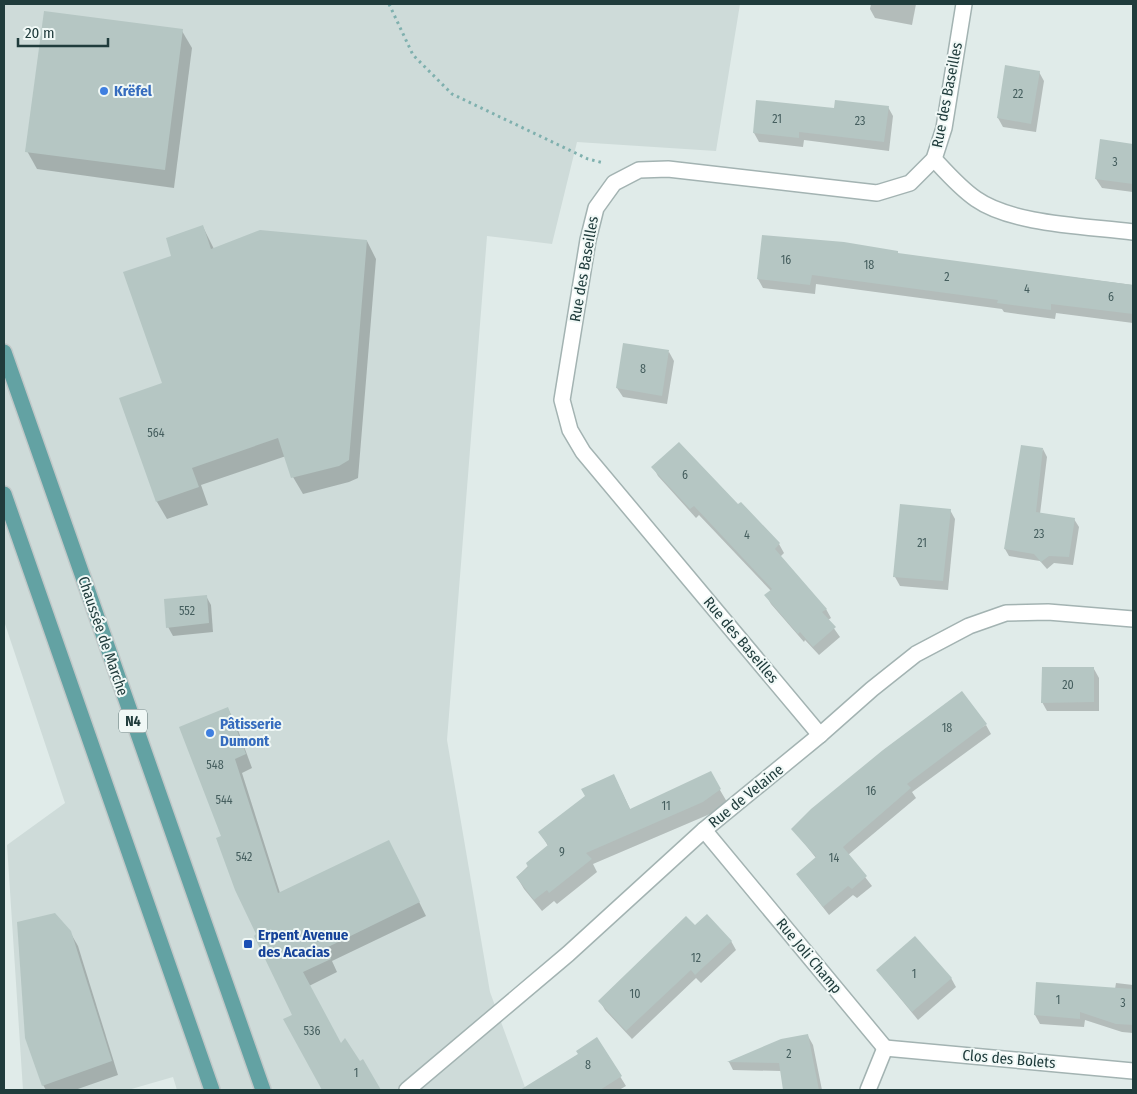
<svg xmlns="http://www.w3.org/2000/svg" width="1137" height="1094" font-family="'Fira Sans Condensed',sans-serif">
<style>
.built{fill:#cedbd9}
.shadow{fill:#0003}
.building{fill:#b5c6c3}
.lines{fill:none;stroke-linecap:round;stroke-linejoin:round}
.street-casing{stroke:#a3b3b2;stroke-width:18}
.primary-casing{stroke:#c1c8c8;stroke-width:18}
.path{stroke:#7fb0ae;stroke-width:3;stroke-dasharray:2.5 4;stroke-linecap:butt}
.street{stroke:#fff;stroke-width:15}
.primary{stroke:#63a2a3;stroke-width:15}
.shop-dot{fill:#3f7fe0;stroke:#f0f8f6;stroke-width:2}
.transit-dot{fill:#1a4fb4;stroke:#f0f8f6;stroke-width:2}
.labels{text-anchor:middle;stroke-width:4;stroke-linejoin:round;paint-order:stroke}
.number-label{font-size:12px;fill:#455e5e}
.shield{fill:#f0f8f6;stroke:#5e7474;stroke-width:1}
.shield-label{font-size:14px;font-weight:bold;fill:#203c3c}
.shop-label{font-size:15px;font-weight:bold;fill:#366cbe;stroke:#f0f8f6;text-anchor:start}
.street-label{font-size:15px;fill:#203c3c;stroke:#f0f8f6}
.transit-label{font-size:15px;font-weight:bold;fill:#164399;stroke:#f0f8f6;text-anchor:start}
</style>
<rect width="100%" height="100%" fill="#e0ebe9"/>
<polygon class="built" points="4,4 740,4 716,151 577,142 552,244 487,236 447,740 490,992 526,1090 177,1090 173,1077 128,1090 23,1090 7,845 65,803 4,621"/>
<g class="shadow">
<polygon points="871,4 916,4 912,25 875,18 870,9"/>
<polygon points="182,31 192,48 174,188 37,169 27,151"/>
<polygon points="1039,72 1044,81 1036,132 1003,127 998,118"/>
<polygon points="757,102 836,109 888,107 893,116 889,151 804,140 803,147 759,142 754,133"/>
<polygon points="1101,140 1133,145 1133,192 1102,188 1096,179"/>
<polygon points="203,227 214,249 367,241 376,259 358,478 349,482 303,494 293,477 286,456 201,485 208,505 167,519 157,502 173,257"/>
<polygon points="763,236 897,252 899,255 1133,285 1133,323 1056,313 1055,319 1004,312 1002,309 816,284 815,294 763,288 758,279"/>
<polygon points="669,352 674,361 667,404 623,397 617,388"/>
<polygon points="1043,449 1047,457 1040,514 1074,519 1079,527 1073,565 1054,563 1047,569 1040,561 1009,556 1005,549"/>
<polygon points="653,467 738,506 741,503 779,544 784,553 780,557 826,609 831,618 828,620 840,637 819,655 805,640 804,642 771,604 766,595 771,591 699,515 696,518 658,476"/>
<polygon points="950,510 955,519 948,590 900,586 895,577"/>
<polygon points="206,596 211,605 213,632 173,636 168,627"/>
<polygon points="1094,669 1099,678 1099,711 1047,711 1042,702"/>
<polygon points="228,709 235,722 252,768 242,773 280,893 396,855 426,916 332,961 337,972 309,986 341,1045 360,1063 363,1061 379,1090 323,1090 285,1020 293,1015 257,934 223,837"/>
<polygon points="986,725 991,734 912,792 916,798 848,855 872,886 857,898 853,895 829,915 797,874 816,858 793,829"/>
<polygon points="710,773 727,802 710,814 593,864 597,872 557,904 554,901 542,911 524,889 517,877 548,846 540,832 614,776 631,811"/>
<polygon points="695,926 731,941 736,950 701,983 696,978 632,1039 605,1010 600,1001"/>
<polygon points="70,932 78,946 118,1075 75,1090 46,1090 43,1085"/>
<polygon points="877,970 951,978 956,987 918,1020"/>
<polygon points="1116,983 1133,985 1133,1033 1122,1032 1085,1020 1084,1027 1040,1024 1035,1015 1115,989"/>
<polygon points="808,1036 813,1045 822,1090 784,1090 781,1071 733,1070 729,1062 781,1040"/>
<polygon points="597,1039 626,1086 619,1090 550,1090 542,1078 579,1054"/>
</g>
<g class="building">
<polygon points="44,11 183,29 165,170 25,152"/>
<polygon points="1005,65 1040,71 1031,124 997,118"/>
<polygon points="756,100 834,108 835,100 889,106 884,142 799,132 799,138 753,133"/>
<polygon points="1100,139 1133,144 1133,184 1095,179"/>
<polygon points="203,225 211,249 260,230 367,240 349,460 339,466 291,478 278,438 192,468 199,487 156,502 119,398 162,383 123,272 171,256 166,238"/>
<polygon points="762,235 844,242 898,251 898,253 1133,285 1133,314 1051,304 1051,310 997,303 998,300 812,275 810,285 757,279"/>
<polygon points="623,343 669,350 662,396 616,388"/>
<polygon points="679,442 738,504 741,502 780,543 775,549 827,609 822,612 836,627 813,647 800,632 798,634 764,595 772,589 694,506 690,509 651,467"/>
<polygon points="1021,445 1043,448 1036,512 1075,518 1069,557 1049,556 1041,562 1034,554 1004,549"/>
<polygon points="900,504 951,509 943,581 893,577"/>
<polygon points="207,595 209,623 166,628 164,599"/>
<polygon points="1042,667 1094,667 1094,702 1041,703"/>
<polygon points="962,691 987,724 907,784 911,788 843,847 867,876 852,889 848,886 823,907 796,874 816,857 791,829 811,809 883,750"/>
<polygon points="228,707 246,754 235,759 278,893 389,840 420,902 326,948 331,959 303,972 341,1043 345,1038 360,1061 363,1059 381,1090 322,1090 283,1019 292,1015 254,936 256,934 235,890 216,838 221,836 179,727"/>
<polygon points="711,771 721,789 703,802 586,853 592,859 549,893 547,890 534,900 516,877 528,867 526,863 548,845 538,832 585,796 581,789 614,774 630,809"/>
<polygon points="55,913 71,931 112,1061 42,1086 25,1038 17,922"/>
<polygon points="707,914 732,941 695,975 691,970 626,1031 598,1001 686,916 695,925"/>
<polygon points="915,936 952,978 912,1012 876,970"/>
<polygon points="1036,982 1133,989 1133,1025 1116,1024 1080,1012 1080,1019 1034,1015"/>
<polygon points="808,1034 819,1090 783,1090 779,1063 727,1062 781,1039"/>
<polygon points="597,1037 622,1076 600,1090 520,1090 578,1054 576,1051"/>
</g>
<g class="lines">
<g class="street-casing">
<g id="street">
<path d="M934 159C947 173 960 188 976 199 1013 225 1089 226 1133 232"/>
<polyline points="820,735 583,452 570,430 562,400 588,240 596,208 614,183 639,170 668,169 877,193 910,183 934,159 944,128 964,4"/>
<polyline points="704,830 885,1048"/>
<polyline points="885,1048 1133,1071"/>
<polyline points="407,1090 568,954 704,830 820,735 872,689 916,654 969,626 1006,613 1048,612 1133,619"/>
<polyline points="868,1090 885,1048"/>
</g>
</g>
<g class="primary-casing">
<g id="primary">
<polyline points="4,352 263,1090"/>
<polyline points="4,494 212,1090"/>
</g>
</g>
<polyline class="path" points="389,4 413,55 452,94 588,159 604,163"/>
<use href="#street" class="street"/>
<use href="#primary" class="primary"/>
</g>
<g class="shop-dot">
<circle cx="104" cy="91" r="5"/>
<circle cx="210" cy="733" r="5"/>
</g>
<rect class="transit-dot" x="243" y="939" width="10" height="10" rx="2.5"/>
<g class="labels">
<g class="number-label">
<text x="1018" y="98">22</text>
<text x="777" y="123">21</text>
<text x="860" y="125">23</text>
<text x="1115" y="166">3</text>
<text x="786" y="264">16</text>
<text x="869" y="269">18</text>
<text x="947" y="281">2</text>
<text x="1027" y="293">4</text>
<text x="1111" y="301">6</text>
<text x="643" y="373">8</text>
<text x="156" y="437">564</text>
<text x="685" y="479">6</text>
<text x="1039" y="538">23</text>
<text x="747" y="539">4</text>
<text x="922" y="547">21</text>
<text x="187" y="615">552</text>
<text x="1068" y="689">20</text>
<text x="947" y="732">18</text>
<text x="215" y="769">548</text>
<text x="871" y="795">16</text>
<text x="224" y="804">544</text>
<text x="666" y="810">11</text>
<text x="562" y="856">9</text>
<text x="244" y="861">542</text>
<text x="834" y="862">14</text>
<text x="696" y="962">12</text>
<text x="914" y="978">1</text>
<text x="635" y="998">10</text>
<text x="1058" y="1004">1</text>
<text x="1123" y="1007">3</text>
<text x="312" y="1035">536</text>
<text x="789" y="1058">2</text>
<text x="588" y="1069">8</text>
<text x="356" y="1077">1</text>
</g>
<rect class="shield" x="119" y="709.5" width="28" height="23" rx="4"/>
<g class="shield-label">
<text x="133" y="726">N4</text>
</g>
<g class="shop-label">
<text x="114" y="96">Krëfel</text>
<text x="220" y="729">Pâtisserie<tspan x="220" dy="17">Dumont</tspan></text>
</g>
<g class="street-label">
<text transform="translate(947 95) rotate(-79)" y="5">Rue des Baseilles</text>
<text transform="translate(584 269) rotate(-80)" y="5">Rue des Baseilles</text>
<text transform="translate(103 636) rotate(71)" y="5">Chaussée de Marche</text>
<text transform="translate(741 640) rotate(50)" y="5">Rue des Baseilles</text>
<text transform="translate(746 796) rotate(-39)" y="5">Rue de Velaine</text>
<text transform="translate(809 956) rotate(50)" y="5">Rue Joli Champ</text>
<text transform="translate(1009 1059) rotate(5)" y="5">Clos des Bolets</text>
</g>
<g class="transit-label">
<text x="258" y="940">Erpent Avenue<tspan x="258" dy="17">des Acacias</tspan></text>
</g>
</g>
<rect width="1137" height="1094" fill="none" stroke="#203c3c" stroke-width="10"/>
<path d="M18 38v8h90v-8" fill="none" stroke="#203c3c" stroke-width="2.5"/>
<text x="25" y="38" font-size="15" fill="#203c3c" stroke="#f0f8f6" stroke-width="4" paint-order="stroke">20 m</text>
</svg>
